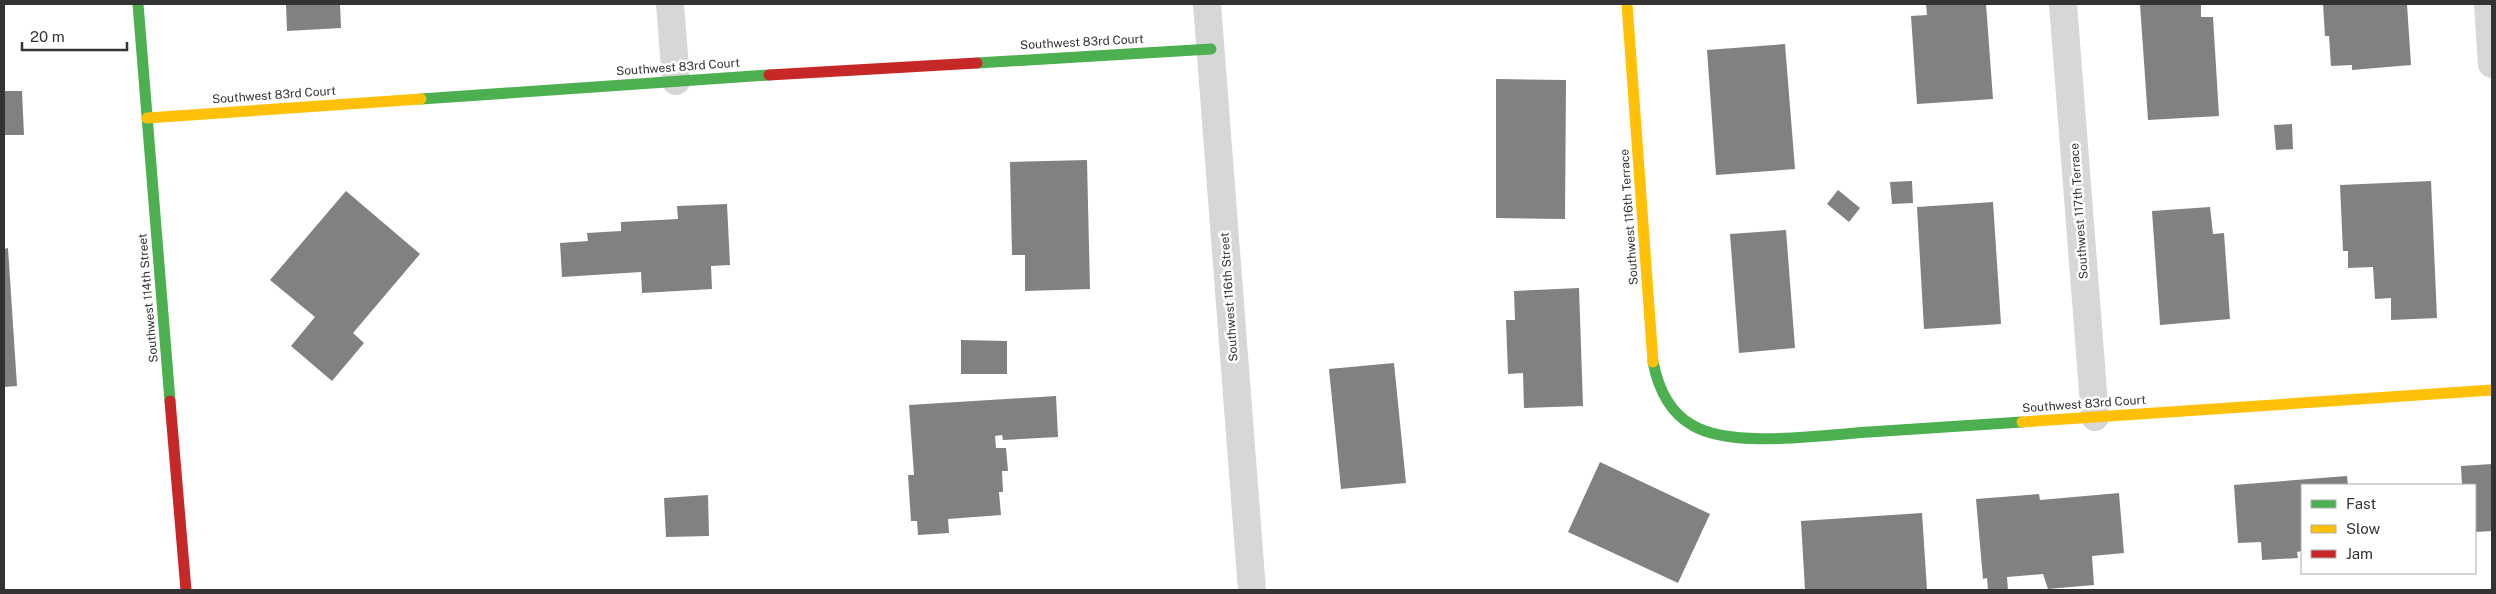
<svg xmlns="http://www.w3.org/2000/svg" width="2496" height="594" font-family="'Public Sans',sans-serif">
<style>
.building{fill:#818181}
.lines{fill:none;stroke-linecap:round;stroke-linejoin:round}
.street{stroke:#d7d7d7;stroke-width:28}
.fast{stroke:#4caf50;stroke-width:11}
.slow{stroke:#ffc107;stroke-width:11}
.jam{stroke:#c62828;stroke-width:11}
.labels{text-anchor:middle;stroke-width:5;stroke-linejoin:round;paint-order:stroke}
.street-label{font-size:12px;fill:#333;stroke:#fff}
</style>
<rect width="100%" height="100%" fill="#fff"/>
<g class="building">
<polygon points="286,4 340,4 341,28 287,31"/>
<polygon points="1926,4 1986,4 1993,99 1917,104 1911,16 1927,15"/>
<polygon points="2140,4 2201,4 2201,17 2213,17 2219,116 2148,120"/>
<polygon points="2323,4 2407,4 2411,65 2352,70 2352,65 2331,66 2329,36 2325,36"/>
<polygon points="1785,44 1795,169 1716,175 1707,50"/>
<polygon points="1496,79 1566,80 1565,219 1496,218"/>
<polygon points="4,91 22,91 24,135 4,135"/>
<polygon points="2292,124 2293,149 2276,150 2274,125"/>
<polygon points="1087,160 1090,289 1025,291 1025,255 1012,255 1010,162"/>
<polygon points="1912,181 1913,203 1892,204 1890,182"/>
<polygon points="2431,181 2437,318 2391,320 2391,298 2375,299 2373,267 2348,268 2348,251 2343,251 2340,185"/>
<polygon points="1838,190 1860,208 1849,222 1827,204"/>
<polygon points="346,191 420,254 353,333 364,343 332,381 291,346 315,317 270,280"/>
<polygon points="1993,202 2001,324 1924,329 1917,207"/>
<polygon points="727,204 730,265 711,266 712,289 642,293 641,272 562,277 560,243 588,241 587,233 621,231 621,222 678,219 677,206"/>
<polygon points="2210,207 2213,234 2224,233 2230,319 2160,325 2152,211"/>
<polygon points="1786,230 1795,348 1739,353 1730,234"/>
<polygon points="8,248 17,386 4,387 4,249"/>
<polygon points="1579,288 1583,406 1524,408 1523,373 1508,374 1506,320 1515,320 1514,291"/>
<polygon points="961,340 1007,341 1007,374 961,374"/>
<polygon points="1394,363 1406,483 1341,489 1329,369"/>
<polygon points="1056,396 1058,437 1003,440 1002,435 995,436 996,448 1006,448 1008,471 1002,471 1003,492 999,492 1001,515 948,519 949,533 918,535 917,521 911,521 908,475 914,475 909,405"/>
<polygon points="1600,462 1710,514 1678,583 1568,532"/>
<polygon points="2492,464 2492,531 2475,532 2475,485 2462,485 2461,466"/>
<polygon points="2347,476 2348,485 2302,485 2302,551 2297,552 2298,558 2262,560 2261,542 2238,543 2234,485"/>
<polygon points="2119,493 2124,553 2092,556 2094,585 2048,589 2043,574 2007,577 2008,590 1988,590 1987,578 1983,579 1976,499 2039,494 2040,500"/>
<polygon points="708,495 709,536 666,537 664,498"/>
<polygon points="1922,513 1927,590 1805,590 1801,521"/>
</g>
<g class="lines">
<g class="street">
<polyline points="670,4 676,81"/>
<polyline points="1207,4 1252,590"/>
<polyline points="2063,4 2095,417"/>
<polyline points="2488,4 2492,64"/>
</g>
<g class="fast">
<polyline points="138,4 170,401"/>
<polyline points="977,63 1211,49"/>
<polyline points="421,99 769,75"/>
<path d="M1653 362C1658 387 1669 412 1692 425 1731 449 1823 435 1869 432 1920 429 1971 425 2022 422"/>
</g>
<g class="slow">
<polyline points="1627,4 1653,362"/>
<polyline points="147,118 421,99"/>
<polyline points="2022,422 2492,390"/>
</g>
<g class="jam">
<polyline points="769,75 977,63"/>
<polyline points="170,401 186,590"/>
</g>
</g>
<g class="labels">
<g class="street-label">
<text transform="translate(1082 42) rotate(-3)" y="4">Southwest 83rd Court</text>
<text transform="translate(678 67) rotate(-4)" y="4">Southwest 83rd Court</text>
<text transform="translate(274 95) rotate(-4)" y="4">Southwest 83rd Court</text>
<text transform="translate(2079 211) rotate(-94)" y="4">Southwest 117th Terrace</text>
<text transform="translate(1629 217) rotate(-94)" y="4">Southwest 116th Terrace</text>
<text transform="translate(1229 297) rotate(-94)" y="4">Southwest 116th Street</text>
<text transform="translate(148 298) rotate(-95)" y="4">Southwest 114th Street</text>
<text transform="translate(2084 404) rotate(-4)" y="4">Southwest 83rd Court</text>
</g>
</g>
<rect width="2496" height="594" fill="none" stroke="#333333" stroke-width="10"/>
<rect x="2301" y="484" width="175" height="90" fill="#ffffff" stroke="#adadad"/>
<rect x="2311" y="500" width="25" height="8" fill="#4caf50" stroke="#adadad"/>
<text x="2346" y="509" font-size="15" fill="#333333">Fast</text>
<rect x="2311" y="525" width="25" height="8" fill="#ffc107" stroke="#adadad"/>
<text x="2346" y="534" font-size="15" fill="#333333">Slow</text>
<rect x="2311" y="550" width="25" height="8" fill="#c62828" stroke="#adadad"/>
<text x="2346" y="559" font-size="15" fill="#333333">Jam</text>
<path d="M22 42v8h105v-8" fill="none" stroke="#333333" stroke-width="2.5"/>
<text x="30" y="42" font-size="15" fill="#333333" stroke="#ffffff" stroke-width="4" paint-order="stroke">20 m</text>
</svg>
